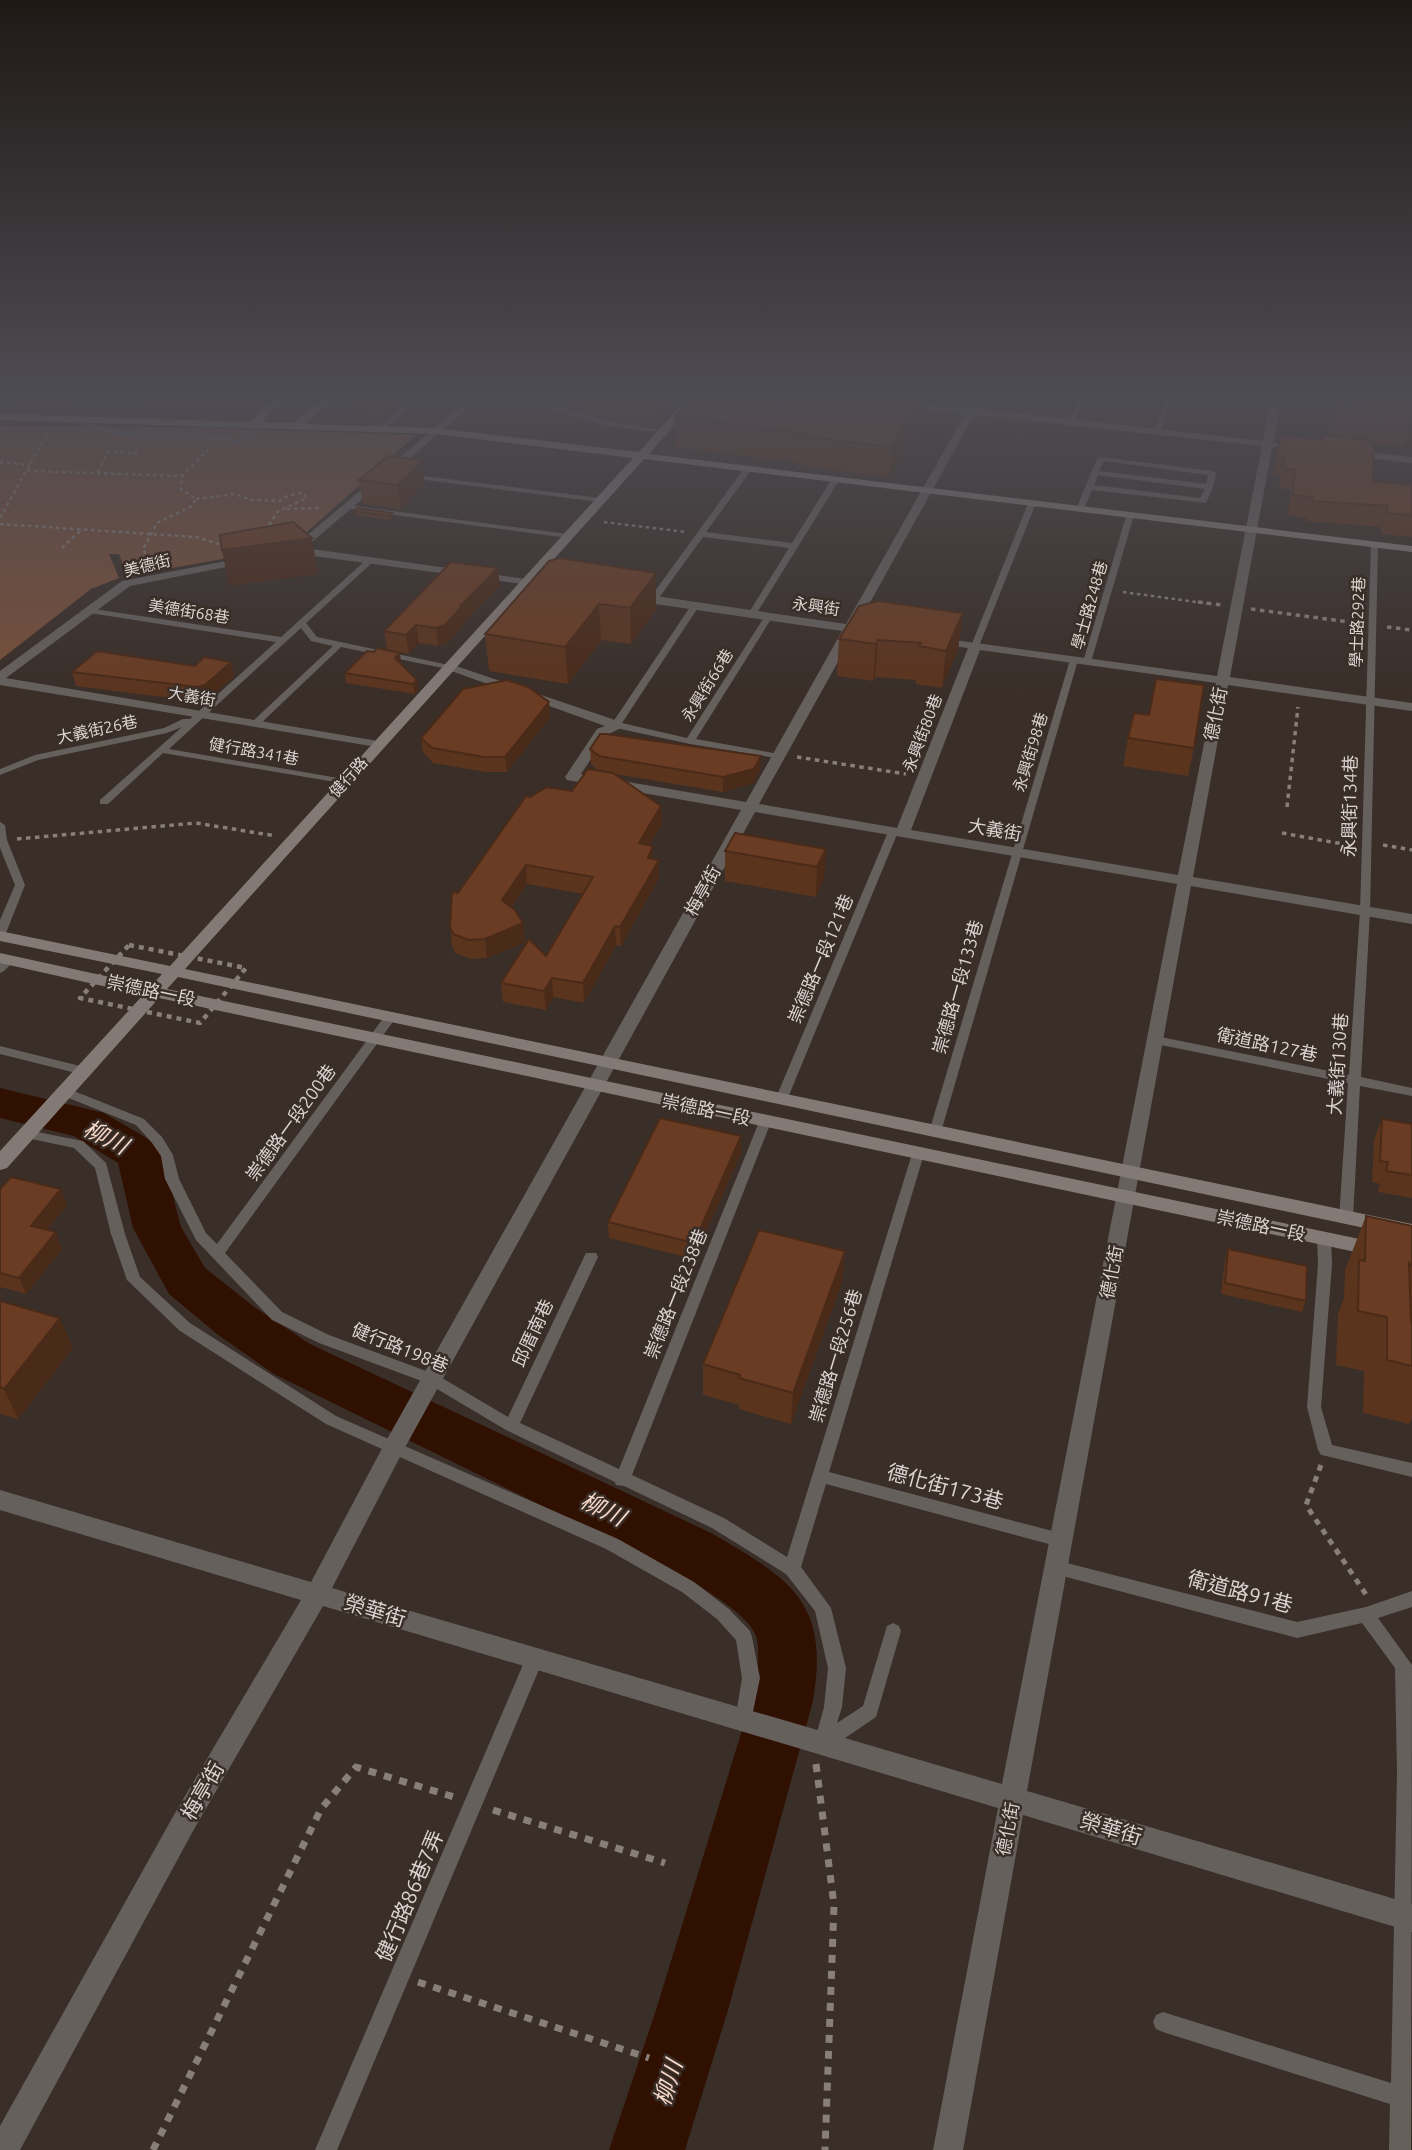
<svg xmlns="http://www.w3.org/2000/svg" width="1412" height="2150" font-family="Ubuntu,'Noto Sans TC',sans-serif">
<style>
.green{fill:#784f3a}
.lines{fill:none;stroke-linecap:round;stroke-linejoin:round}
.river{fill:#301000;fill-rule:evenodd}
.path-far4{stroke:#887f7a;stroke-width:2.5;stroke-dasharray:3.5 3.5;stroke-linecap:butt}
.path-far3{stroke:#887f7a;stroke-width:3.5;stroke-dasharray:4.5 4.5;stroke-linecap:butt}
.path-far2{stroke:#887f7a;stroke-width:4.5;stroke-dasharray:5 5;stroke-linecap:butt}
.path-far1{stroke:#887f7a;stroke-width:5;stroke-dasharray:6 6;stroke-linecap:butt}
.path{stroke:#887f7a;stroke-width:7;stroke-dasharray:8 8;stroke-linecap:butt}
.lane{fill:#66605d;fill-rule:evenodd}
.street{fill:#66605d;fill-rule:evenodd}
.secondary{fill:#837a76;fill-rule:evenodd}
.wall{fill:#5b341e}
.shaded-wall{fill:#4a2a18}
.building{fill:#6a3c23;stroke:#4a2a18;stroke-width:2}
.labels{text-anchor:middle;stroke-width:5;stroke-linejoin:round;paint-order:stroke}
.far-street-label{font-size:16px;fill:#dbd4d0;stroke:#392e28}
.street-label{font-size:18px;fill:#dbd4d0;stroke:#392e28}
.near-street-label{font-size:21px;fill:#dbd4d0;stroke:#392e28}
.near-water-label{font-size:23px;font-style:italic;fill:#f9d9c9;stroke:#392e28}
</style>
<rect width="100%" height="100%" fill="#392e28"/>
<polygon class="green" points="0,426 192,427 416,435 290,547 127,576 119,554 109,554 119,578 91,589 0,660"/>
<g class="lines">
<path class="river" d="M0 1088 104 1113 155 1143 162 1154 181 1227 205 1268 253 1306 310 1344 711 1533C790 1579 830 1601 813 1701L728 2010 685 2150H609L656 2010 751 1701C755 1681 762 1656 756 1636 748 1612 692 1582 671 1569L274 1374 217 1334 169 1294 133 1228 118 1163 74 1136 0 1118Z"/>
<g class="path-far4">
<polyline points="0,462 30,465"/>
<polyline points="27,471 182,476"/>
<polyline points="98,472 108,452 138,453"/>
<polyline points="196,499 235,494 252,500 279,501 289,495 302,493 307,498 277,512 267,529"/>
<polyline points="287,509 320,508"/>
<polyline points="0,518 48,432"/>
<polyline points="604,522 686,532"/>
<polyline points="0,524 196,537 225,546"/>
<polyline points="62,548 81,530"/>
<polyline points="152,566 143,549 157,523 192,506 196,499 181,489 182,476 208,450"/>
<polyline points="1123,592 1211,604"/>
</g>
<g class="path-far3">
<polyline points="1198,602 1222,605"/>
<polyline points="1251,609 1357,623"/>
<polyline points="1387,627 1412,630"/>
<polyline points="797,757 906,774"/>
<polyline points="1287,807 1298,707"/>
<polyline points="1282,833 1337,843 1353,842"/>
<polyline points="17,839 196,823 276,836"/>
<polyline points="1383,845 1412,850"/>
</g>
<polygon class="path-far2" points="129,945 246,968 200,1023 80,998"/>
<polyline class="path-far1" points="1321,1465 1306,1505 1367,1596"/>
<g class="path">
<polyline points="816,1764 834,1905 825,2150"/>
<polyline points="493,1810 665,1863"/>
<polyline points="418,1982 649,2058"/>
<polyline points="153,2150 321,1809 356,1767 454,1797"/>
</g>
<g class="lane">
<polygon points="419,393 427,393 384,430 380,430 380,428"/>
<polygon points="497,393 509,393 606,421 667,431 664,433 605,425"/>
<polygon points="1079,393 1085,393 1074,422 1069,423"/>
<polygon points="1166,393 1172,393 1161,432 1158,434 1155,432"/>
<polygon points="1309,393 1332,393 1412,403 1412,407"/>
<polygon points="69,417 119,432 226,436 239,441 258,425 263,426 240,446 225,440 118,436 67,420 67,418"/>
<path d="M1101 457 1212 471 1216 473 1213 487 1206 503 1092 490 1083 511H1077L1076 509 1097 459ZM1104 461 1208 475 1206 484 1099 471ZM1098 475 1205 489 1200 498 1094 485Z"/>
<polygon points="745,467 752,469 706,532 792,543 833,477 840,479 755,616 748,614 789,548 703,537 656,602 650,602 650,598"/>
<polygon points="407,474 600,498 604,500 600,502 410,478 407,478"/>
<polygon points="1029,501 1036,503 979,646 972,648 971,646"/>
<polygon points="347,505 568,534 572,536 568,538 350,509 347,509"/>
<polygon points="1127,513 1134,515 1091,662 1084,664 1083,662"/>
<polygon points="1371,543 1378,545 1370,911 1361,1077 1412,1088 1412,1096 1360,1086 1353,1219 1351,1222 1341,1222 1339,1219 1348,1083 1156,1044 1150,1040 1156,1036 1349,1075 1360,911"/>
<polygon points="367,559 374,561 306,623 317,637 449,665 452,666 452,670 341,647 258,726 252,726 252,722 333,646 311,641 301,628 169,749 344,779 349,782 347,784 163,753 108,804 100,804 100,800 182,727 167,733 38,760 0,775 0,769 35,755 164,728 183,719 190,719 276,642 90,613 86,610 87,608 281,637"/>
<polygon points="692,604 699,606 622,723 687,738 765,616 769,613 773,616 696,739 779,754 784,757 782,759 690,744 616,728 611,725"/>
<polygon points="1074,657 1078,660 941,1132 939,1135 931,1135 929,1132 1070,660"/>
<polygon points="0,822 5,825 7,840 25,885 6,933 0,936 0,920 15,885 0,848"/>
<polygon points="893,829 898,832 787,1100 785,1103 777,1103 775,1100 888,832"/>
<polygon points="9,957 15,960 4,971 0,973 0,963"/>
<polygon points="391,1012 397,1016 395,1019 225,1253 282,1312 329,1335 437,1375 508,1417 584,1257 586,1253 596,1253 598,1257 520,1423 619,1469 759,1122 765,1118 769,1119 771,1122 632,1475 724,1518 787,1557 912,1154 913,1151 923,1151 924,1154 829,1472 1060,1533 1066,1535 1068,1540 1066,1545 1060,1547 826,1484 801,1567 831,1608 846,1668 842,1707 837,1723 863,1706 887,1626 893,1623 899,1626 901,1631 876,1717 829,1749 823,1752 817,1749 814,1743 824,1707 828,1668 815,1611 786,1574 712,1528 624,1486 616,1485 615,1482 506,1430 427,1383 319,1343 272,1320 196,1240 165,1179 161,1156 152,1143 136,1125 61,1095 59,1092 65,1088 69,1089 144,1119 162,1137 173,1155 179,1179 206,1233 217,1244 387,1013"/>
<polygon points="0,1046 88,1068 90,1071 84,1075 0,1054"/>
<polygon points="27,1130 83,1141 106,1163 125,1234 140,1277 190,1323 336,1416 618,1539 694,1582 729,1609 750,1631 752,1637 760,1678 750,1726 744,1728 738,1726 735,1720 742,1678 736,1640 717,1619 682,1592 606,1549 326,1424 180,1331 127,1280 111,1234 95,1168 74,1148 22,1137 21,1134 22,1131"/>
<polygon points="1324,1233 1329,1234 1331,1238 1332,1264 1321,1407 1332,1445 1412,1463 1412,1477 1326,1456 1321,1455 1318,1450 1307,1407 1318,1264 1317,1238 1319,1234"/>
<polygon points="1055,1560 1297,1622 1366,1607 1412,1591 1412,1607 1378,1618 1412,1665 1411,2150 1389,2150 1390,2104 1163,2032 1156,2029 1153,2022 1156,2015 1163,2012 1391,2083 1397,1772 1395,1668 1362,1623 1297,1638 1055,1574 1049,1572 1047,1567 1049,1562"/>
<polygon points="534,1652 540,1654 543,1660 337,2150 315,2150 525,1660 528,1654"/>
</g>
<g class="street">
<polygon points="476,393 486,393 305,548 541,581 547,585 545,587 291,553 291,549"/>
<path d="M976 393H985L977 409 1263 441 1272 393H1282L1273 442 1281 445 1272 448 1230 677 1412 703V711L1228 685 1193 877 1412 914V924L1191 886 1027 1791 1412 1904V1932L1023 1815 963 2150H933L998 1808 323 1606 193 1831 20 2150H0V2126L175 1813 301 1600 0 1510V1490L311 1582 386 1441 741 810 567 780 565 777 597 729 605 726 443 668 449 664 453 665 621 722V728L607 735 581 774 746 802 842 631 635 601 629 597 635 593 846 624 965 414 901 407 896 404 901 401 968 408ZM974 415 1262 446 1217 676 932 637V643L968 648 897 828 759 804 854 633 860 634 866 630 857 626ZM980 650 1216 683 1178 875 911 830ZM755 812 1177 884 1002 1784 332 1588 402 1453Z"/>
<polygon points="1353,451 1412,457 1412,463 1349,456 1348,454"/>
<polygon points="247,557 253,560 251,562 130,586 6,678 378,741 385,745 383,748 0,685 0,671 122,581"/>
</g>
<polygon class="secondary" points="281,393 291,393 261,422 293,423 331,393 341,393 305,424 436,428 639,452 692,393 702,393 649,454 1412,546 1412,552 644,459 185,969 1412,1224 1412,1238 178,977 167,989 1412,1250 1412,1264 159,998 7,1168 0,1170 0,1151 143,995 0,963 0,953 151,986 162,974 0,941 0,931 170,966 633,458 436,434 0,420 0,414 250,422"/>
</g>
<g class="wall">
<polygon points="0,393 77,393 77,404 0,402"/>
<polygon points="140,393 273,393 262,407 143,403"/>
<polygon points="349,393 410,393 388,414 351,411"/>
<polygon points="560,393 680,393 655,420 584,411 584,408 582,408 582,406 561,402"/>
<polygon points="1381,393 1402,393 1402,400 1412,404 1412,445 1404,446 1374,444 1373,481 1412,485 1412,537 1381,534 1381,527 1306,521 1307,518 1288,515 1291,490 1279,488 1280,477 1273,476 1281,435 1322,440 1330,436 1331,424 1336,404 1355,406 1379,398"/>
<polygon points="786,405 922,417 889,477 805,467 805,464 675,447 675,417"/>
<polygon points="359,480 424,484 401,509 363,504"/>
<polygon points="354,511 392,513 392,517 389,520 355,515"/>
<polygon points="549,561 656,609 631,644 601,640 568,684 489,671 485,634"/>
<polygon points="500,586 465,621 465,623 447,643 438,646 419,643 409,654 387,649 384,631"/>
<polygon points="963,613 958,649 942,688 915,684 916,680 875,677 873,681 837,676 839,639"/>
<polygon points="231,662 234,676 208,699 201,702 76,686 72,672 195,666"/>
<polygon points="401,662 400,663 418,690 415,694 346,683 345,673"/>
<polygon points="550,717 507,772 486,772 433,763 423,752 421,738"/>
<polygon points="1128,738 1194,748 1188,776 1123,766"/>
<polygon points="590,749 760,771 753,783 723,792 615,774 661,806 662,824 649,845 653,846 653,859 659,860 659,878 621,946 616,945 584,1003 553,997 546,1010 503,1002 501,983 546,956 583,894 527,884 512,907 525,942 487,958 471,959 455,953 452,946 450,927 458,893 572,791 598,770 591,764"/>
<polygon points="826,849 824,878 816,897 725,881 725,851"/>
<polygon points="1382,1119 1412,1124 1412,1198 1378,1192 1380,1184 1372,1182 1374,1140"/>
<polygon points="741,1153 694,1259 609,1238 608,1222"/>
<polygon points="0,1189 67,1205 47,1230 62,1249 26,1294 0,1287"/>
<polygon points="1366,1216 1412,1226 1412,1418 1409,1424 1363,1413 1364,1371 1336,1365 1338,1314 1344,1298 1345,1270"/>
<polygon points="1228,1249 1306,1301 1302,1312 1221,1294 1225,1260"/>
<polygon points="845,1251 842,1282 791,1424 739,1409 739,1405 703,1395 703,1364"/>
<polygon points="0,1301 73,1348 18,1419 0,1414"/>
</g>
<g class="shaded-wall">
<polygon points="74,393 77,393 77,404"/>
<polygon points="259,393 273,393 262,407"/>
<polygon points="385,393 410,393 388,414"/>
<polygon points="658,393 680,393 655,420 654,397"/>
<polygon points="920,393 924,393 922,417 889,477 891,447"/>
<polygon points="1410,425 1412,425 1412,445 1404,446"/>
<polygon points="422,460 424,484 401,509 398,485"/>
<polygon points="312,538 318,574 229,586 222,550"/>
<polygon points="498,568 500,586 465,621 465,623 447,643 438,646 436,628 461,605"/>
<polygon points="656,573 656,609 631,644 630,608"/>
<polygon points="599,604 601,640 568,684 565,647"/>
<polygon points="963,613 958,649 942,688 946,651"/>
<polygon points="416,625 419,643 409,654 406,635"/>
<polygon points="878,640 875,677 873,681 876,644"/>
<polygon points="400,653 401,662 396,668 395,658"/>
<polygon points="231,662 234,676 208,699 201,702 197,687"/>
<polygon points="417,680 418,690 415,694 413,684"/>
<polygon points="549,702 550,717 507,772 505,757"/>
<polygon points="761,756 760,771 753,783 723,792 723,777"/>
<polygon points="661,806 662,824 639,862 639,843"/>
<polygon points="653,846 653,864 648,858"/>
<polygon points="826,849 824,878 816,897 817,867"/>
<polygon points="659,860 659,878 621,946 620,927"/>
<polygon points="526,865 527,884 504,918 502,900"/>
<polygon points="523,923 525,942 487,958 485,939"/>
<polygon points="615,926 616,945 584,1003 583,983"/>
<polygon points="552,978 553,997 546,1010 544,991"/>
<polygon points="741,1136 741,1153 694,1259 694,1243"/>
<polygon points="61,1189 67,1205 37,1242 31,1226"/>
<polygon points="56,1232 62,1249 26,1294 19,1278"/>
<polygon points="845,1251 842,1282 791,1424 793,1393"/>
<polygon points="60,1318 73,1348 18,1419 4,1389"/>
</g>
<g class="building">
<polygon points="625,393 658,393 654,397"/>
<polygon points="795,393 922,393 891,447 806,437 808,434 675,417 696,394 786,405"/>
<polygon points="1382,393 1402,393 1402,400 1412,404 1412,425 1375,423 1375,428 1334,424 1336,404 1355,406 1382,397"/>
<polygon points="1281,435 1322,440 1323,435 1374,441 1373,481 1412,485 1412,516 1387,513 1387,506 1312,501 1312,497 1293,495 1295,470 1283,468 1285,457 1277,456"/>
<polygon points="388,456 422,460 398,485 359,480"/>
<polygon points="357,508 392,513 389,516 354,511"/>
<polygon points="293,522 312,538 222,550 220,535"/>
<polygon points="560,558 656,573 630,608 599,604 565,647 485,634 549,561"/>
<polygon points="451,562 498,568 461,605 463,605 445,625 436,628 416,625 406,635 384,631"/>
<polygon points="878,601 963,613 946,651 919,646 921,643 878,640 876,644 839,639 859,606"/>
<polygon points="377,648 400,653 395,658 417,680 413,684 345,673 367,651 374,652"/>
<polygon points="97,651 195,666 204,657 231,662 205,685 197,687 72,672"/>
<polygon points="1156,679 1204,685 1194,748 1128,738 1134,713 1149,715"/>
<polygon points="507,680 528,687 549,702 505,757 484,757 432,748 421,738 463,689"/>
<polygon points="600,734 606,734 761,756 754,769 723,777 599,756 590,749"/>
<polygon points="588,769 613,773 661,806 639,843 653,846 648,858 659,860 620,927 615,926 583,983 552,978 544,991 501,983 529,939 546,956 593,877 526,865 502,900 515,910 523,923 485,939 469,940 453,934 450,927 452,892 458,893 526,796 530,797 547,787 572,791"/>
<polygon points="735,833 826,849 817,867 725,851"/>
<polygon points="660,1118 741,1136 694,1243 608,1222"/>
<polygon points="1382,1119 1412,1124 1412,1175 1386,1171 1388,1162 1380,1161"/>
<polygon points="11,1177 61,1189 31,1226 56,1232 19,1278 0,1273 0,1189"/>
<polygon points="1366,1216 1412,1226 1412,1266 1409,1263 1411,1321 1412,1321 1412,1366 1387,1360 1387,1317 1358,1311 1359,1260 1365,1261"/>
<polygon points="759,1230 845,1251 793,1393 739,1378 740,1375 703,1364"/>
<polygon points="1228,1249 1307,1266 1306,1301 1225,1283"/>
<polygon points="0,1301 60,1318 4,1389 0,1387"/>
</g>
<linearGradient id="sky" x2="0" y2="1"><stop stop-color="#1f1916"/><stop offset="0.57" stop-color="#4e4c53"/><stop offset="1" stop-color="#4e4c53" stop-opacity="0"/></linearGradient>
<rect width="1412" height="694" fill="url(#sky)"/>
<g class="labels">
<g class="far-street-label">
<text transform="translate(147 565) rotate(-14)" y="6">美德街</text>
<text transform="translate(1089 605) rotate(-74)" y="6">學士路248巷</text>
<text transform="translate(816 606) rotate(8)" y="6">永興街</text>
<text transform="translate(189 611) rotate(9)" y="6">美德街68巷</text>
<text transform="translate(1357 622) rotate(-88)" y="6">學士路292巷</text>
<text transform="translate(707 685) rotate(-58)" y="6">永興街66巷</text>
<text transform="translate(192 696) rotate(10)" y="6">大義街</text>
<text transform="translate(97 729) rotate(-12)" y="6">大義街26巷</text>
<text transform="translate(922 733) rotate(-69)" y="6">永興街80巷</text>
<text transform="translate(254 751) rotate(10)" y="6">健行路341巷</text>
<text transform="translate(1030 752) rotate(-73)" y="6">永興街98巷</text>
<text transform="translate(348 777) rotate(-48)" y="6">健行路</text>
</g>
<g class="street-label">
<text transform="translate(1216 714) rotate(-79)" y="6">德化街</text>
<text transform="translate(1350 806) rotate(-89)" y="6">永興街134巷</text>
<text transform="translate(995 830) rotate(10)" y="6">大義街</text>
<text transform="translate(703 891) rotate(-61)" y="6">梅亭街</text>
<text transform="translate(821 959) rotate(-67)" y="6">崇德路一段121巷</text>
<text transform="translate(958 987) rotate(-74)" y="6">崇德路一段133巷</text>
<text transform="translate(151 991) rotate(12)" y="6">崇德路一段</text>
<text transform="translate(1267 1045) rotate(12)" y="6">衛道路127巷</text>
<text transform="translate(1338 1064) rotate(-86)" y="6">大義街130巷</text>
<text transform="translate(706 1110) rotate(12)" y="6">崇德路一段</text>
<text transform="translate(291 1123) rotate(-54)" y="6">崇德路一段200巷</text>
<text transform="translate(1261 1226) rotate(12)" y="6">崇德路一段</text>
<text transform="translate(1112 1272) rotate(-79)" y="6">德化街</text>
<text transform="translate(676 1294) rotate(-68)" y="6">崇德路一段238巷</text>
<text transform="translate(533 1333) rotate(-65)" y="6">邱厝南巷</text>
<text transform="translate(400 1348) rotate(22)" y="6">健行路198巷</text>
<text transform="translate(836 1356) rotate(-73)" y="6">崇德路一段256巷</text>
<text transform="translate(1008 1829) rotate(-79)" y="6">德化街</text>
</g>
<g class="near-street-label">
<text transform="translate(945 1487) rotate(15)" y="7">德化街173巷</text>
<text transform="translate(1240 1592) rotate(15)" y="7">衛道路91巷</text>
<text transform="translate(375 1611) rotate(17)" y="7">榮華街</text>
<text transform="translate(203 1791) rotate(-60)" y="7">梅亭街</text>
<text transform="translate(1111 1829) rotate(17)" y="7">榮華街</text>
<text transform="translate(410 1896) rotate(-67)" y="7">健行路86巷7弄</text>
</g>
<g class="near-water-label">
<text transform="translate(106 1137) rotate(27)" y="8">柳川</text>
<text transform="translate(603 1509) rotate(26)" y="8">柳川</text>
<text transform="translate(668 2083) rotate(-73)" y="8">柳川</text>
</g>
</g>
</svg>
